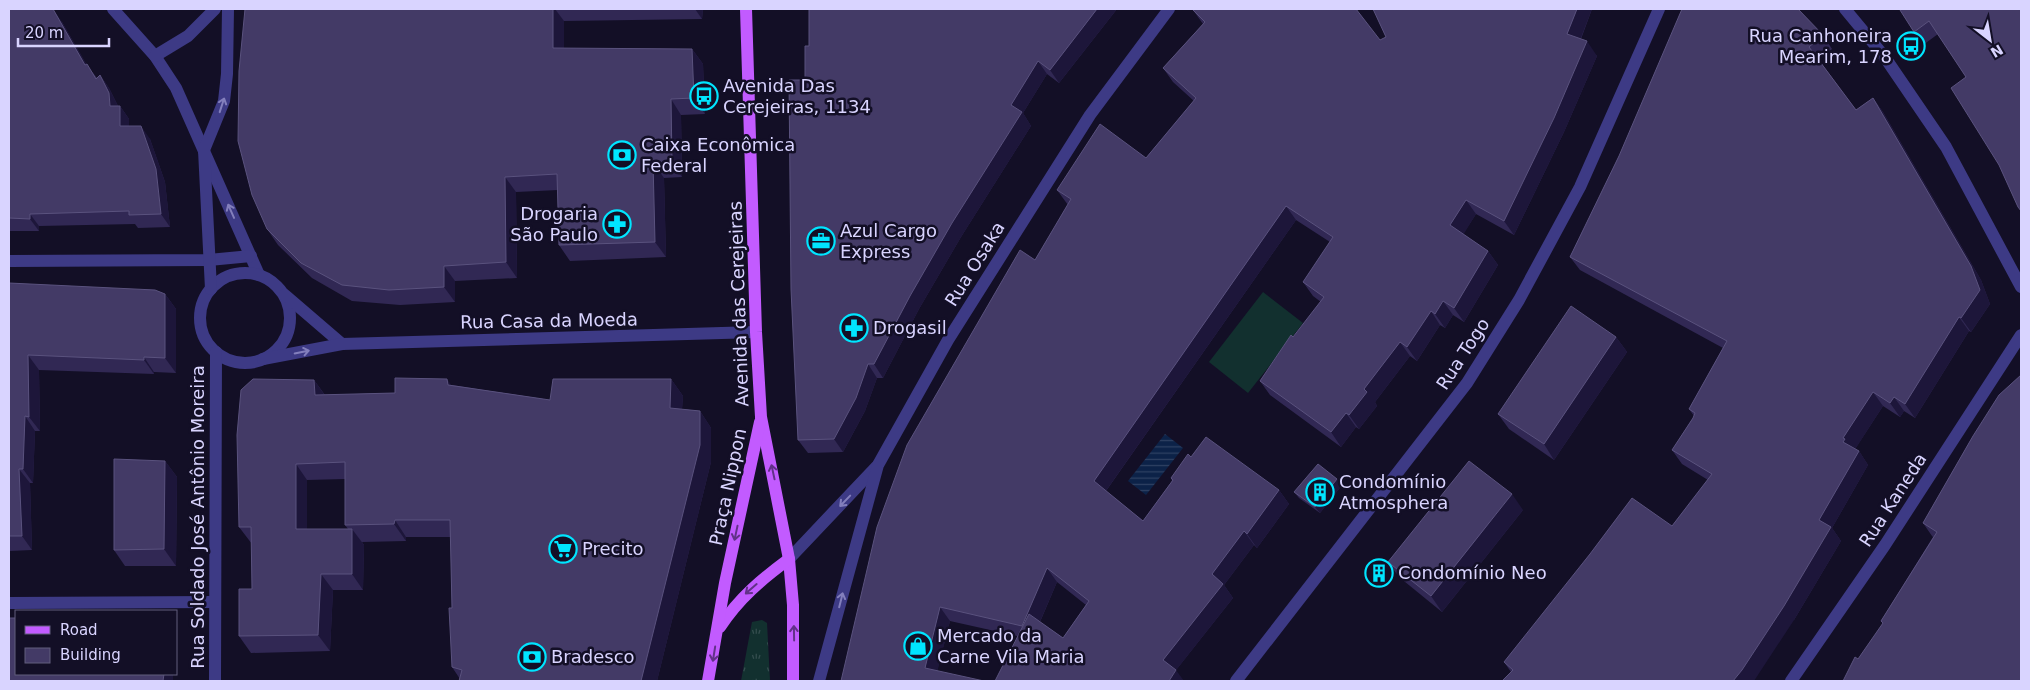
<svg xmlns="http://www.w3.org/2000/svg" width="2030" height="690" font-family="'DejaVu Sans',sans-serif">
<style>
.grass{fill:url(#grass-tufts)}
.pitch{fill:#12302f}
.water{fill:url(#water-rules)}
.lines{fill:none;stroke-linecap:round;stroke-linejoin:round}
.minor{stroke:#3d3a85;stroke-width:12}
.major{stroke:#c25bff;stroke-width:12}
.wall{fill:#312854;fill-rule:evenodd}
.shaded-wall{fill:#1d163a}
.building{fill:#433a66;stroke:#5a527e}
.oneway{stroke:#837fbc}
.oneway2{stroke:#623188}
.labels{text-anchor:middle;stroke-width:5;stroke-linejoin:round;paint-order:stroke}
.poi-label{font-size:18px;fill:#d9d4ff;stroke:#130f26;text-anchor:start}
.street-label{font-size:18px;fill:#d9d4ff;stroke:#130f26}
</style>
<defs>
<pattern id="grass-tufts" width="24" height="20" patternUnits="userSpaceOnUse" patternTransform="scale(1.25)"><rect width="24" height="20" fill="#12302f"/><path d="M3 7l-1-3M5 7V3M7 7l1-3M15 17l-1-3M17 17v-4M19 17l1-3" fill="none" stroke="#344d4e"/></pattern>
<pattern id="water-rules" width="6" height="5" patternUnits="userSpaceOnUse" patternTransform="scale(1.25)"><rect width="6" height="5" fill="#0c2248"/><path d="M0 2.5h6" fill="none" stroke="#2f4163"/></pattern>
</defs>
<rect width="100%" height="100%" fill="#130f26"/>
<polygon class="grass" points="762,620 767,623 770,681 741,681 752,622"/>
<polygon class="pitch" points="1263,292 1303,323 1248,393 1209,362"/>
<polygon class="water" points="1165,434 1183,448 1146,495 1128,481"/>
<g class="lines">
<g class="minor">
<polyline points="113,9 155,56 176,88 259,275"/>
<polyline points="1845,9 1884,56 1946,147 2021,287"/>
<polyline points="155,56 188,36 215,9"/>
<polyline points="9,261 209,260 251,256"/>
<circle cx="245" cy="318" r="45"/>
<polyline points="211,289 204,150 224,101 227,74 228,9"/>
<polyline points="285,295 342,344"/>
<polyline points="263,359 342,344 756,332"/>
<polyline points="789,559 876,467"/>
<polyline points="9,603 214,602"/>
<polyline points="215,681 216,352"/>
<polyline points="819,681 878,465 948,340 1090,115 1169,9"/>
<polyline points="1236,681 1467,383 1519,300 1580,187 1659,9"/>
<polyline points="1791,681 1885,545 2021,335"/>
</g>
<g class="major">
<polyline points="746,9 756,332 761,417 789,559 793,605 793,681"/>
<path d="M720 627C739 598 762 579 789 559"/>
<polyline points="708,681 725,583 760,422"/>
</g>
</g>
<g class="wall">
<polygon points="9,9 62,22 86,64 97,78 100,75 109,88 118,106 120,106 129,119 129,126 150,139 165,182 170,227 138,228 135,224 39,226 39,231 9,231"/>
<polygon points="245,9 703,9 702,19 564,21 564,48 692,49 703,64 705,114 681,115 682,177 664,178 666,257 570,261 559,245 558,190 516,192 517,278 455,281 455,302 400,305 352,301 312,278 278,245 267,229"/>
<polygon points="1117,9 1059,83 1047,74 1023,113 1031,126 961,237 919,309 883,378 877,378 865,411 843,452 808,453 798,440 805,80 809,46"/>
<path d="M1373 9H1592L1581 39 1597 56 1564 132 1514 235 1476 214 1463 234 1488 251 1498 265 1464 322 1453 315 1445 328 1440 325 1417 361 1410 356 1375 402 1377 406 1359 429 1356 427 1341 447 1270 395 1260 381 1321 302 1313 296 1303 282 1330 242 1296 220 1106 491 1143 521 1172 481 1171 478 1191 457 1279 490 1289 504 1257 548 1254 545 1224 585 1233 598 1176 670 1017 636 950 621 937 671 841 681 1035 260 1068 205 1057 190 1146 158 1194 101 1173 82 1163 68 1203 24 1193 10 1380 40 1386 37ZM1057 582 1086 605 1063 638 1040 622Z"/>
<polygon points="1902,9 2021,9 1966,77 1938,34 1923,45 1914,32"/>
<polygon points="1823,35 1832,49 1819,60 1856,110 1873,98 1883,112 1981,280 1990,304 1971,332 1969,331 1915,418 1904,411 1900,417 1883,406 1855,449 1859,451 1868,465 1832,528 1841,541 1794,620 1511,672 1504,662 1672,526 1708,480 1682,464 1672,450 1693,418 1694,416 1689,409 1723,348 1580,270 1570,257 1619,156"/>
<polygon points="9,283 165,294 176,309 176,373 154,372 154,374 39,370 40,431 35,431 33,483 30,483 32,550 9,551"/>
<polygon points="1616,337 1627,352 1554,460 1509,429 1498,414"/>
<path d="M671 379 683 396 682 409 700 411 711 428V462L657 681H459L460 679 452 667V608L451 537H406V541L362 542 364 545 363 590H333L330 651 251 653 239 636 252 589V544L239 527 314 380 325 395 395 393 452 385 550 400ZM345 479V525L348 529H307V480Z"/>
<polygon points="1973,436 2021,681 1843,681 1883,624 1881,621 1933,537 1932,536 1923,523"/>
<polygon points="165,461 177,477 176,566 125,566 114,550"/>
<polygon points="1342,485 1320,513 1299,498 1294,492"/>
<polygon points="1523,510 1442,612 1399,577 1388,562"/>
</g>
<g class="shaded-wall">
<polygon points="53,9 62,22 94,77 85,65"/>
<polygon points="553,9 555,9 564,21 564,64 553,48"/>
<polygon points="695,9 703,9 702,19"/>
<polygon points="1097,9 1117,9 1059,83 1050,70"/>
<polygon points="1577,9 1592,9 1577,48 1567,34"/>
<polygon points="1587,41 1597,56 1564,132 1514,235 1504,221"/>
<polygon points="692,49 703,64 705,114 694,98"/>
<polygon points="1038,61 1047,74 1023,113 1031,126 961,237 919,309 883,378 874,364 1011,105"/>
<polygon points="100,75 109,88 118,106 110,106"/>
<polygon points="1873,98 1883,112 1981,280 1990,304 1971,332 1961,318"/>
<polygon points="671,99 681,115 682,177 672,162"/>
<polygon points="120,106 129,119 129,139 120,126"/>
<polygon points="141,126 150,139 165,182 170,227 161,214"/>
<polygon points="653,162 664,178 666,257 655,242"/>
<polygon points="505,177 516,192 517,278 506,262"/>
<polygon points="1466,200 1476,214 1460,240 1450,225"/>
<polygon points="1286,206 1296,220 1103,495 1094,481"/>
<polygon points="30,214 39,226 39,231 30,219"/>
<polygon points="1488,251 1498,265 1464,322 1454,308"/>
<polygon points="444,266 455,281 455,302 444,287"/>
<polygon points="165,294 176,309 176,373 165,358"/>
<polygon points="1443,301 1453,315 1445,328 1435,314"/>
<polygon points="1431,311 1440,325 1417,361 1407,347"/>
<polygon points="1959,317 1969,331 1915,418 1905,404"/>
<polygon points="1616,337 1627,352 1554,460 1544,444"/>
<polygon points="1400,342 1410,356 1375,402 1377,406 1359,429 1349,415 1364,389"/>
<polygon points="28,355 39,370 40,431 29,417"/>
<polygon points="144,357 154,372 154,374 144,360"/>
<polygon points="868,364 877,378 865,411 843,452 834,439"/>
<polygon points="447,379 459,396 448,385"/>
<polygon points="671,379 683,396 681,424 670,408"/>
<polygon points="314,380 326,397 315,395"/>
<polygon points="1873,392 1883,406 1854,451 1843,442 1843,438"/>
<polygon points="1894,397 1904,411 1900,417 1890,403"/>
<polygon points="700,411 711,428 711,462 657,681 641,681"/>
<polygon points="1346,413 1356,427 1341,447 1331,432"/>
<polygon points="25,416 35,431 33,483 23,469"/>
<polygon points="1859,451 1868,465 1832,528 1841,541 1794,620 1754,681 1733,681 1819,520"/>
<polygon points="165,461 177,477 176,566 164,549"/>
<polygon points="296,464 307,480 307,546 296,529"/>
<polygon points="19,469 30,483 32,550 22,536"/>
<polygon points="1337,479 1342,485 1320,513 1315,507"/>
<polygon points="1279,490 1289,504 1257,548 1247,534"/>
<polygon points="1512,494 1523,510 1442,612 1431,596"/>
<polygon points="395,520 406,537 406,541 394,524"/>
<polygon points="352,529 364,545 363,590 352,574"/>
<polygon points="1244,531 1254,545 1224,585 1233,598 1173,674 1163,660 1212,574"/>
<polygon points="1047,568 1057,582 1032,640 1022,626"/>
<polygon points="321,574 333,590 330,651 318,635"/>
<polygon points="940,607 950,621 935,681 925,668"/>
<polygon points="1176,670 1184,681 1169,681"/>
<polygon points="164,674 173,674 173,681 163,681"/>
</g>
<g class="building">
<polygon points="9,9 53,9 85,65 87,64 96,79 100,75 109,93 110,106 120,106 120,126 141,126 156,169 161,214 129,215 129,211 30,214 30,219 9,218"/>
<polygon points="245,9 553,9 553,48 692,49 694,98 671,99 672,162 653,162 655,242 559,245 557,174 505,177 506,262 444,266 444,287 389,290 342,285 301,263 267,229 252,195 238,141 239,71"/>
<polygon points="809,9 1097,9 1050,70 1038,61 1011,105 1022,112 952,223 910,296 874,364 868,364 856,398 834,439 798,440 791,289 789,80 805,80 805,46 809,46"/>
<polygon points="1195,9 1356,9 1380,40 1386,37 1373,9 1577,9 1567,34 1587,41 1554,118 1504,221 1466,200 1450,225 1488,251 1454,308 1443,301 1435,314 1431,311 1407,347 1400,342 1364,389 1367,392 1349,415 1346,413 1331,432 1260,381 1291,335 1293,337 1324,297 1303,282 1333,237 1286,206 1094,481 1143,521 1173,480 1171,478 1188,454 1191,457 1206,437 1279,490 1247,534 1244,531 1212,574 1223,584 1163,660 1176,670 1169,681 995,681 1029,614 1063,638 1089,601 1047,568 1022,626 940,607 925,668 984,681 841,681 877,527 907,445 1020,250 1035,260 1071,199 1057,190 1100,124 1146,158 1196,98 1163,68 1205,22 1193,10"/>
<polygon points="1682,9 1798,9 1823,35 1809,47 1856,110 1873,98 1971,266 1980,290 1961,318 1959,317 1905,404 1894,397 1890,403 1873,392 1843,438 1845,439 1843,442 1859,451 1819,520 1831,527 1784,606 1742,670 1733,681 1502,681 1513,670 1504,662 1590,554 1632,498 1672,526 1712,474 1672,450 1693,418 1695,413 1689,409 1727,341 1570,257 1619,156"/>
<polygon points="1902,9 2021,9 2021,211 2018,207 1999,165 1951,88 1966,77 1929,21 1914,32 1900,10"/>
<polygon points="9,283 155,290 165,294 165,358 144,357 144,360 28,355 29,417 25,416 23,469 19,469 22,536 9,536"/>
<polygon points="1571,306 1616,337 1544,444 1498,414"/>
<polygon points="2021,375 2021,681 1843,681 1855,657 1858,659 1883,623 1881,621 1937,532 1923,523 1973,436 1999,395"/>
<polygon points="395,378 447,379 448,385 550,400 553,379 671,379 670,408 700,411 700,445 641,681 459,681 462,670 452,667 449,608 452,608 450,520 395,520 394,524 345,525 345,462 296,464 296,529 352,529 352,574 321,574 318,635 239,636 239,589 252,589 251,527 239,527 237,435 241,390 253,379 314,380 315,395 395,393"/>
<polygon points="114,459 165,461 164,549 114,550"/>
<polygon points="1469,461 1512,494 1431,596 1388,562"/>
<polygon points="1318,464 1337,479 1315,507 1294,492"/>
<polygon points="9,618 16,618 16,674 164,674 163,681 9,681"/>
</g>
<defs><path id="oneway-shaft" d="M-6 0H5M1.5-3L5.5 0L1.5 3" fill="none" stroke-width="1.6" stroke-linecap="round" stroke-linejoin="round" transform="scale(1.25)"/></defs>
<g class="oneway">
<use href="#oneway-shaft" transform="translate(222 105) rotate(-72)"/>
<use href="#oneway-shaft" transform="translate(231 211) rotate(-114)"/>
<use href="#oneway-shaft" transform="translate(302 352) rotate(-11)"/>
<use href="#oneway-shaft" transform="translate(845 501) rotate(134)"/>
<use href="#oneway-shaft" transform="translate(841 600) rotate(-76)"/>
</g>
<g class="oneway2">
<use href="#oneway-shaft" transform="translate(773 472) rotate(-102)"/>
<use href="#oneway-shaft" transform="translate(736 533) rotate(102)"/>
<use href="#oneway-shaft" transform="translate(751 589) rotate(139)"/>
<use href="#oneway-shaft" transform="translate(794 633) rotate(-91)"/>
<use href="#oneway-shaft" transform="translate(714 654) rotate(99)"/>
</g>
<defs>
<g id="bus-ring" transform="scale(1.4375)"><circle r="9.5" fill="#130f26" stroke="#00e5ff" stroke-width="1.5"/><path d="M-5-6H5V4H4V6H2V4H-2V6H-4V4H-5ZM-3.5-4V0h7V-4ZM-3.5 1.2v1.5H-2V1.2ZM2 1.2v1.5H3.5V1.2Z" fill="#00e5ff"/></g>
<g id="bank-ring" transform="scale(1.4375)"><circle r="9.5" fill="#130f26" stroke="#00e5ff" stroke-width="1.5"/><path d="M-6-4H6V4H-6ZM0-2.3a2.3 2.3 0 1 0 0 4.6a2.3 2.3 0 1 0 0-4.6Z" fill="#00e5ff"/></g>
<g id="pharmacy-ring" transform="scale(1.4375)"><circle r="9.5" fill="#130f26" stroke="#00e5ff" stroke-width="1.5"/><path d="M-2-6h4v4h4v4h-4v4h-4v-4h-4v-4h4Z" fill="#00e5ff"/></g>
<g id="office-ring" transform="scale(1.4375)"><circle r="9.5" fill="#130f26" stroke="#00e5ff" stroke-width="1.5"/><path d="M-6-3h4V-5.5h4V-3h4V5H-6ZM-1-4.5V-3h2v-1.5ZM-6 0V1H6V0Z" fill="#00e5ff"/></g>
<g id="building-ring" transform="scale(1.4375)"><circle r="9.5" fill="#130f26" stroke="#00e5ff" stroke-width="1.5"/><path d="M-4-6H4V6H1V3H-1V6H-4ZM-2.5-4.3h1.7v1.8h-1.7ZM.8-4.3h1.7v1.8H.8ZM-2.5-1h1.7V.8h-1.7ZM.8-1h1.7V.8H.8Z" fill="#00e5ff"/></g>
<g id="supermarket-ring" transform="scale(1.4375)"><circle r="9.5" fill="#130f26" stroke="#00e5ff" stroke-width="1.5"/><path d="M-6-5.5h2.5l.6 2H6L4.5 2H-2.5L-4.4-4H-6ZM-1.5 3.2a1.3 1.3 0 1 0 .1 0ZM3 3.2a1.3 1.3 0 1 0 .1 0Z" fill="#00e5ff"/></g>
<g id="shop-ring" transform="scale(1.4375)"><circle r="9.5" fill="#130f26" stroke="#00e5ff" stroke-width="1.5"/><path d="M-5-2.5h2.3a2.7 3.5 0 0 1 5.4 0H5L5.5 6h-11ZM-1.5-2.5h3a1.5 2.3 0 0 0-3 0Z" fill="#00e5ff"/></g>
</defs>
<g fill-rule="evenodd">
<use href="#bus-ring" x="1911" y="46"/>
<use href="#bus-ring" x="704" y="96"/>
<use href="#bank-ring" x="622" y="155"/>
<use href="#pharmacy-ring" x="617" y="224"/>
<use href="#office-ring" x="821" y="241"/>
<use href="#pharmacy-ring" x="854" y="328"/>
<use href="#building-ring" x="1320" y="492"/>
<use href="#supermarket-ring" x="563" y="549"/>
<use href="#building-ring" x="1379" y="573"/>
<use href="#shop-ring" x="918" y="646"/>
<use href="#bank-ring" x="532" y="657"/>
</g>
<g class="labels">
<g class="poi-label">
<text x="1892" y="42" text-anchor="end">Rua Canhoneira<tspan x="1892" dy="21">Mearim, 178</tspan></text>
<text x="723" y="92">Avenida Das<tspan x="723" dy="21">Cerejeiras, 1134</tspan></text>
<text x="641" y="151">Caixa Econômica<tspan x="641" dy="21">Federal</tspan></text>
<text x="598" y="220" text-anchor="end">Drogaria<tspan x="598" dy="21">São Paulo</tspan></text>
<text x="840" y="237">Azul Cargo<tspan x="840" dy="21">Express</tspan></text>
<text x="873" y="334">Drogasil</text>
<text x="1339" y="488">Condomínio<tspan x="1339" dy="21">Atmosphera</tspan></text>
<text x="582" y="555">Precito</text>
<text x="1398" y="579">Condomínio Neo</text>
<text x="937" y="642">Mercado da<tspan x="937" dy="21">Carne Vila Maria</tspan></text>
<text x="551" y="663">Bradesco</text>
</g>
<g class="street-label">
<text transform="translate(975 264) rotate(-58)" y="6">Rua Osaka</text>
<text transform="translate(739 304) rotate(-92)" y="6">Avenida das Cerejeiras</text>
<text transform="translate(549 321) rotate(-1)" y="6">Rua Casa da Moeda</text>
<text transform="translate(1463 354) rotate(-57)" y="6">Rua Togo</text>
<text transform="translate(728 487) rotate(-78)" y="6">Praça Nippon</text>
<text transform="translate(1893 500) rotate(-57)" y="6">Rua Kaneda</text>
<text transform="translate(198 517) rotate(-90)" y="6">Rua Soldado José Antônio Moreira</text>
</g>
</g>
<rect width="2030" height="690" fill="none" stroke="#d9d4ff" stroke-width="20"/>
<rect x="15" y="610" width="162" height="65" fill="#130f26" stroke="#625e7d"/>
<rect x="25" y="626" width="25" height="8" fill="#c25bff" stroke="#625e7d"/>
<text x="60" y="635" font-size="15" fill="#d9d4ff">Road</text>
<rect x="25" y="648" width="25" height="15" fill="#433a66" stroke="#625e7d"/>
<text x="60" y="660" font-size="15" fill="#d9d4ff">Building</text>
<g transform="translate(1990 40) rotate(149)" stroke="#130f26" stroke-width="4" paint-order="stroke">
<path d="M0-4L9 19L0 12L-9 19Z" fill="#d9d4ff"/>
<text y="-8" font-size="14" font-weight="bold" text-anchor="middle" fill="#d9d4ff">N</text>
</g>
<path d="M18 38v8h91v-8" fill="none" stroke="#d9d4ff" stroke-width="2.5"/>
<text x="25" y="38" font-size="15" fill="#d9d4ff" stroke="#130f26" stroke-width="4" paint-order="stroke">20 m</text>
</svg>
